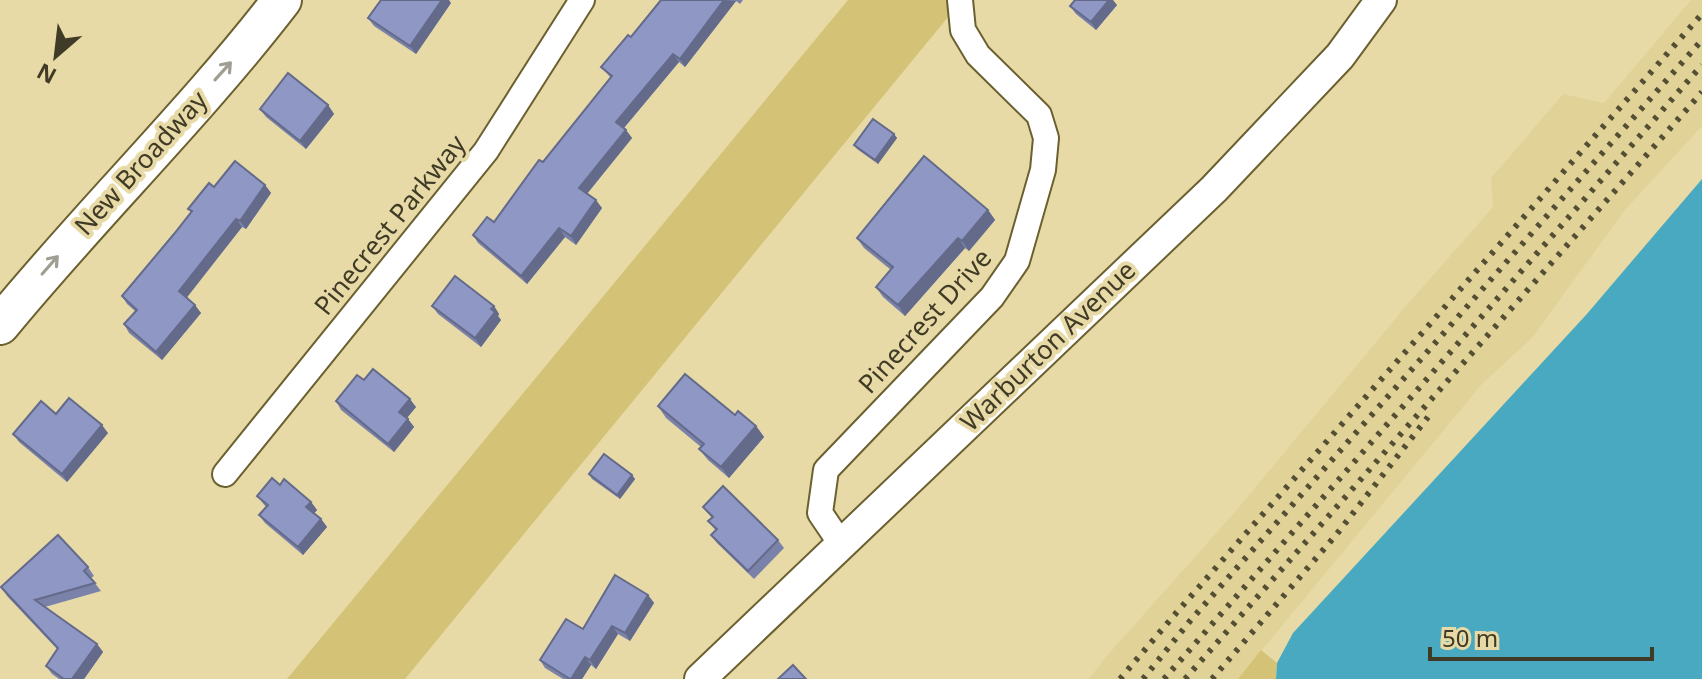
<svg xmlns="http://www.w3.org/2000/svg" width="1702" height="679" font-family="'Noto Sans',sans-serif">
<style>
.built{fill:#e1d397}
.green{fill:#d4c277}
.water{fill:#48a9c0}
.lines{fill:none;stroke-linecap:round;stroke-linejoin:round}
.minor-casing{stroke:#6b6030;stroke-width:28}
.tertiary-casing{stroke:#6b6030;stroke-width:34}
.primary-casing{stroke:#6b6030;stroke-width:42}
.minor{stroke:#fff;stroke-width:24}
.tertiary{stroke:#fff;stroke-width:30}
.primary{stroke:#fff;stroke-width:38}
.rail{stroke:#544e35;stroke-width:6;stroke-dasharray:4 8;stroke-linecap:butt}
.wall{fill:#7b82a9}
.shaded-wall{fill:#646a8a}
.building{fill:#8f97c5;stroke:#646a8a;stroke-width:2}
.oneway{stroke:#a09d92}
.labels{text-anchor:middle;stroke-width:8;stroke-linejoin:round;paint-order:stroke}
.street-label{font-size:26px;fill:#403b26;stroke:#e7daa7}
</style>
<rect width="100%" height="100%" fill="#e7daa7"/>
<polygon class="built" points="1691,0 1702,0 1702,126 1624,211 1533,337 1482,384 1238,679 1089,679 1104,659 1234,513 1406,306 1493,207 1491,178 1563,94 1604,103"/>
<g class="green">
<polygon points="848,0 962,0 405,679 287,679"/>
<polygon points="1261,650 1277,663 1276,679 1238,679"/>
</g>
<polygon class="water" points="1702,179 1702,679 1276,679 1277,663 1293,633 1586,315"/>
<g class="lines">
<g class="minor-casing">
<g id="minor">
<polyline points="225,474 486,151 582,0"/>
<polyline points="841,544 820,513 826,470 992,297 1017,261 1043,170 1046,138 1039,115 978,55 963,30 960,0"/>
</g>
</g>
<g class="tertiary-casing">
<polyline id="tertiary" points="700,679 1214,189 1340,56 1381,0"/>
</g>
<g class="primary-casing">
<path id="primary" d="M0 325C91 214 195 113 282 0"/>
</g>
<use href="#minor" class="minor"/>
<use href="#tertiary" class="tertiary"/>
<use href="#primary" class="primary"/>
<g class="rail">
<polyline points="1120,679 1177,612 1702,14"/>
<polyline points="1143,679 1190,621 1702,40"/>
<polyline points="1164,679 1702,65"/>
<polyline points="1185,679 1702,92"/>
<polyline points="1212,679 1336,535 1428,417"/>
</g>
</g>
<g class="wall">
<polygon points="661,0 743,0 740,4 736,1 685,67 679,62 624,128 632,138 587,194 602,208 576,245 565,237 527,284 478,243 473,235 494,222 611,78 601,67 631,37"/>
<polygon points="451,3 416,54 374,26 368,18"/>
<polygon points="1117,5 1096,30 1076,14 1070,6"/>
<polygon points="328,105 334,114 306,149 266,117 260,109"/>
<polygon points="894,134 897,138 878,164 857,149 854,145"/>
<polygon points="265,185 271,193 246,229 242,227 186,297 201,313 162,360 129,333 124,324 135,311 127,304 122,296 174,234 191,212 188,209"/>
<polygon points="988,210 995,220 969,251 965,248 905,316 883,297 876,287 891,270 864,248 857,238"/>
<polygon points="432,306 494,306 499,314 498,316 501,320 481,347 438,314"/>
<polygon points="364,380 416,407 407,418 414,427 394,452 341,410 336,401"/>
<polygon points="658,406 756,426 764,437 729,478 708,460 699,449 701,447 666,418"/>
<polygon points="108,433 67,482 19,442 13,434"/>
<polygon points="589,474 632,475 635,479 620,499 592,479"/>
<polygon points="280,485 311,502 317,510 314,513 321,519 327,527 303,555 265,523 259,515 266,507 257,496"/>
<polygon points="703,507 778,540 784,548 754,579 717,543 711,535 716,531 708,521 712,518"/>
<polygon points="88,567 94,576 91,578 101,591 45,607 97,644 103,652 84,679 59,679 52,674 46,666 57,649 7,596 1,587"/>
<polygon points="648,595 654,603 630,641 618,634 596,669 591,665 582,679 563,679 545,668 540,660 583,629"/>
</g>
<g class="shaded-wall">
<polygon points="442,0 449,0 451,3 416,54 410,46"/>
<polygon points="724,0 736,1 685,67 680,59"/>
<polygon points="1109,0 1113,0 1117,5 1096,30 1091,22"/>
<polygon points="673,54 679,62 622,130 616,122"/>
<polygon points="328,105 334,114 306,149 300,141"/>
<polygon points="626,130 632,138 585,196 579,188"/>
<polygon points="894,134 897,138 878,164 875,160"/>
<polygon points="265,185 271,193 246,229 240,221"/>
<polygon points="596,200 602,208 576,245 571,236"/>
<polygon points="988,210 995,220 969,251 962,241"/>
<polygon points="236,219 242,227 185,300 179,291"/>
<polygon points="559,228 565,237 527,284 521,276"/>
<polygon points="958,238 965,248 905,316 898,305"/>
<polygon points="195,305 201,313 162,360 156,352"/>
<polygon points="494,306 499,314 498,316 501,320 481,347 475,338"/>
<polygon points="410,399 416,407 405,420 399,412"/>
<polygon points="408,419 414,427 394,452 388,444"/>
<polygon points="102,425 108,433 67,482 62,474"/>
<polygon points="756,426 764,437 729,478 721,467"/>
<polygon points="632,475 635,479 620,499 617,495"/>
<polygon points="311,502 317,510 312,516 306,507"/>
<polygon points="321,519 327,527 303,555 298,547"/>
<polygon points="648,595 654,603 630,641 625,633"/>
<polygon points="612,626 618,634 596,669 590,660"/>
<polygon points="97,644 103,652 84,679 72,679"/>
<polygon points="585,657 591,665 582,679 571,679"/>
</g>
<g class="building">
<polygon points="381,0 442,0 410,46 368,18"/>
<polygon points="661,0 724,0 680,59 673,54 616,122 626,130 579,188 596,200 571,236 559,228 521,276 473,235 487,217 494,222 539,160 543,162 612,76 601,67 628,35 631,37"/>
<polygon points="1075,0 1109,0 1091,22 1070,6"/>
<polygon points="288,73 328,105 300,141 260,109"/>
<polygon points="873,119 894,134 875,160 854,145"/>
<polygon points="924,156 988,210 962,241 958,238 898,305 876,287 893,267 857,238"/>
<polygon points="235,161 265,185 240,221 236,219 179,291 195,305 156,352 124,324 137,310 122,296 174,234 192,211 188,209 209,183 214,187"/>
<polygon points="455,276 494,306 491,309 495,312 475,338 432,306"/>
<polygon points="373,369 410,399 399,412 408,419 388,444 336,401 357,375 364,380"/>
<polygon points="685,374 735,415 738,411 756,426 721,467 699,449 704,444 658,406"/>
<polygon points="69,398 102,425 62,474 13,434 41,401 56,414"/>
<polygon points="604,454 632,475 617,495 589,474"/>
<polygon points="272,478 280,485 284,479 311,502 306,507 321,519 298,547 259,515 268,505 257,496"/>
<polygon points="723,486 778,540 748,571 711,535 717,529 708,521 713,517 703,507"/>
<polygon points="58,535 88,567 84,571 95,583 35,600 97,644 72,679 64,679 46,666 58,648 1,587"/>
<polygon points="615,575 648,595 625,633 612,626 590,660 585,657 571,679 570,679 540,660 566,619 583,629"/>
<polygon points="793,665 806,679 778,679"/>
</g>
<defs><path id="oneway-shaft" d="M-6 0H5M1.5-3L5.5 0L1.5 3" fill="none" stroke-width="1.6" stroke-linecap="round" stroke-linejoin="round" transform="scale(2)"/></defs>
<g class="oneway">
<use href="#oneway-shaft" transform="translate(223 71) rotate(-48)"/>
<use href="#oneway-shaft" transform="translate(50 265) rotate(-49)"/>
</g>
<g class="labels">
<g class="street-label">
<text transform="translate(141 163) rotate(-48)" y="9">New Broadway</text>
<text transform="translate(390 225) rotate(-51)" y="9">Pinecrest Parkway</text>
<text transform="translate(925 321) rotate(-48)" y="9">Pinecrest Drive</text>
<text transform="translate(1048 346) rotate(-44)" y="9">Warburton Avenue</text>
</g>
</g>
<g transform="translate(56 56) rotate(208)" stroke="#e7daa7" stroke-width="6" paint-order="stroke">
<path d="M0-6L14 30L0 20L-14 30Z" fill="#403b26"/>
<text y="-12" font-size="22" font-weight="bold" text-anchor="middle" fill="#403b26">N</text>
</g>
<path d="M1430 647v12h222v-12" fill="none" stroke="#403b26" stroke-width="4"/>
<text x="1442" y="647" font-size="24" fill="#403b26" stroke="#e7daa7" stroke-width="6" paint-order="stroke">50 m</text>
</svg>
